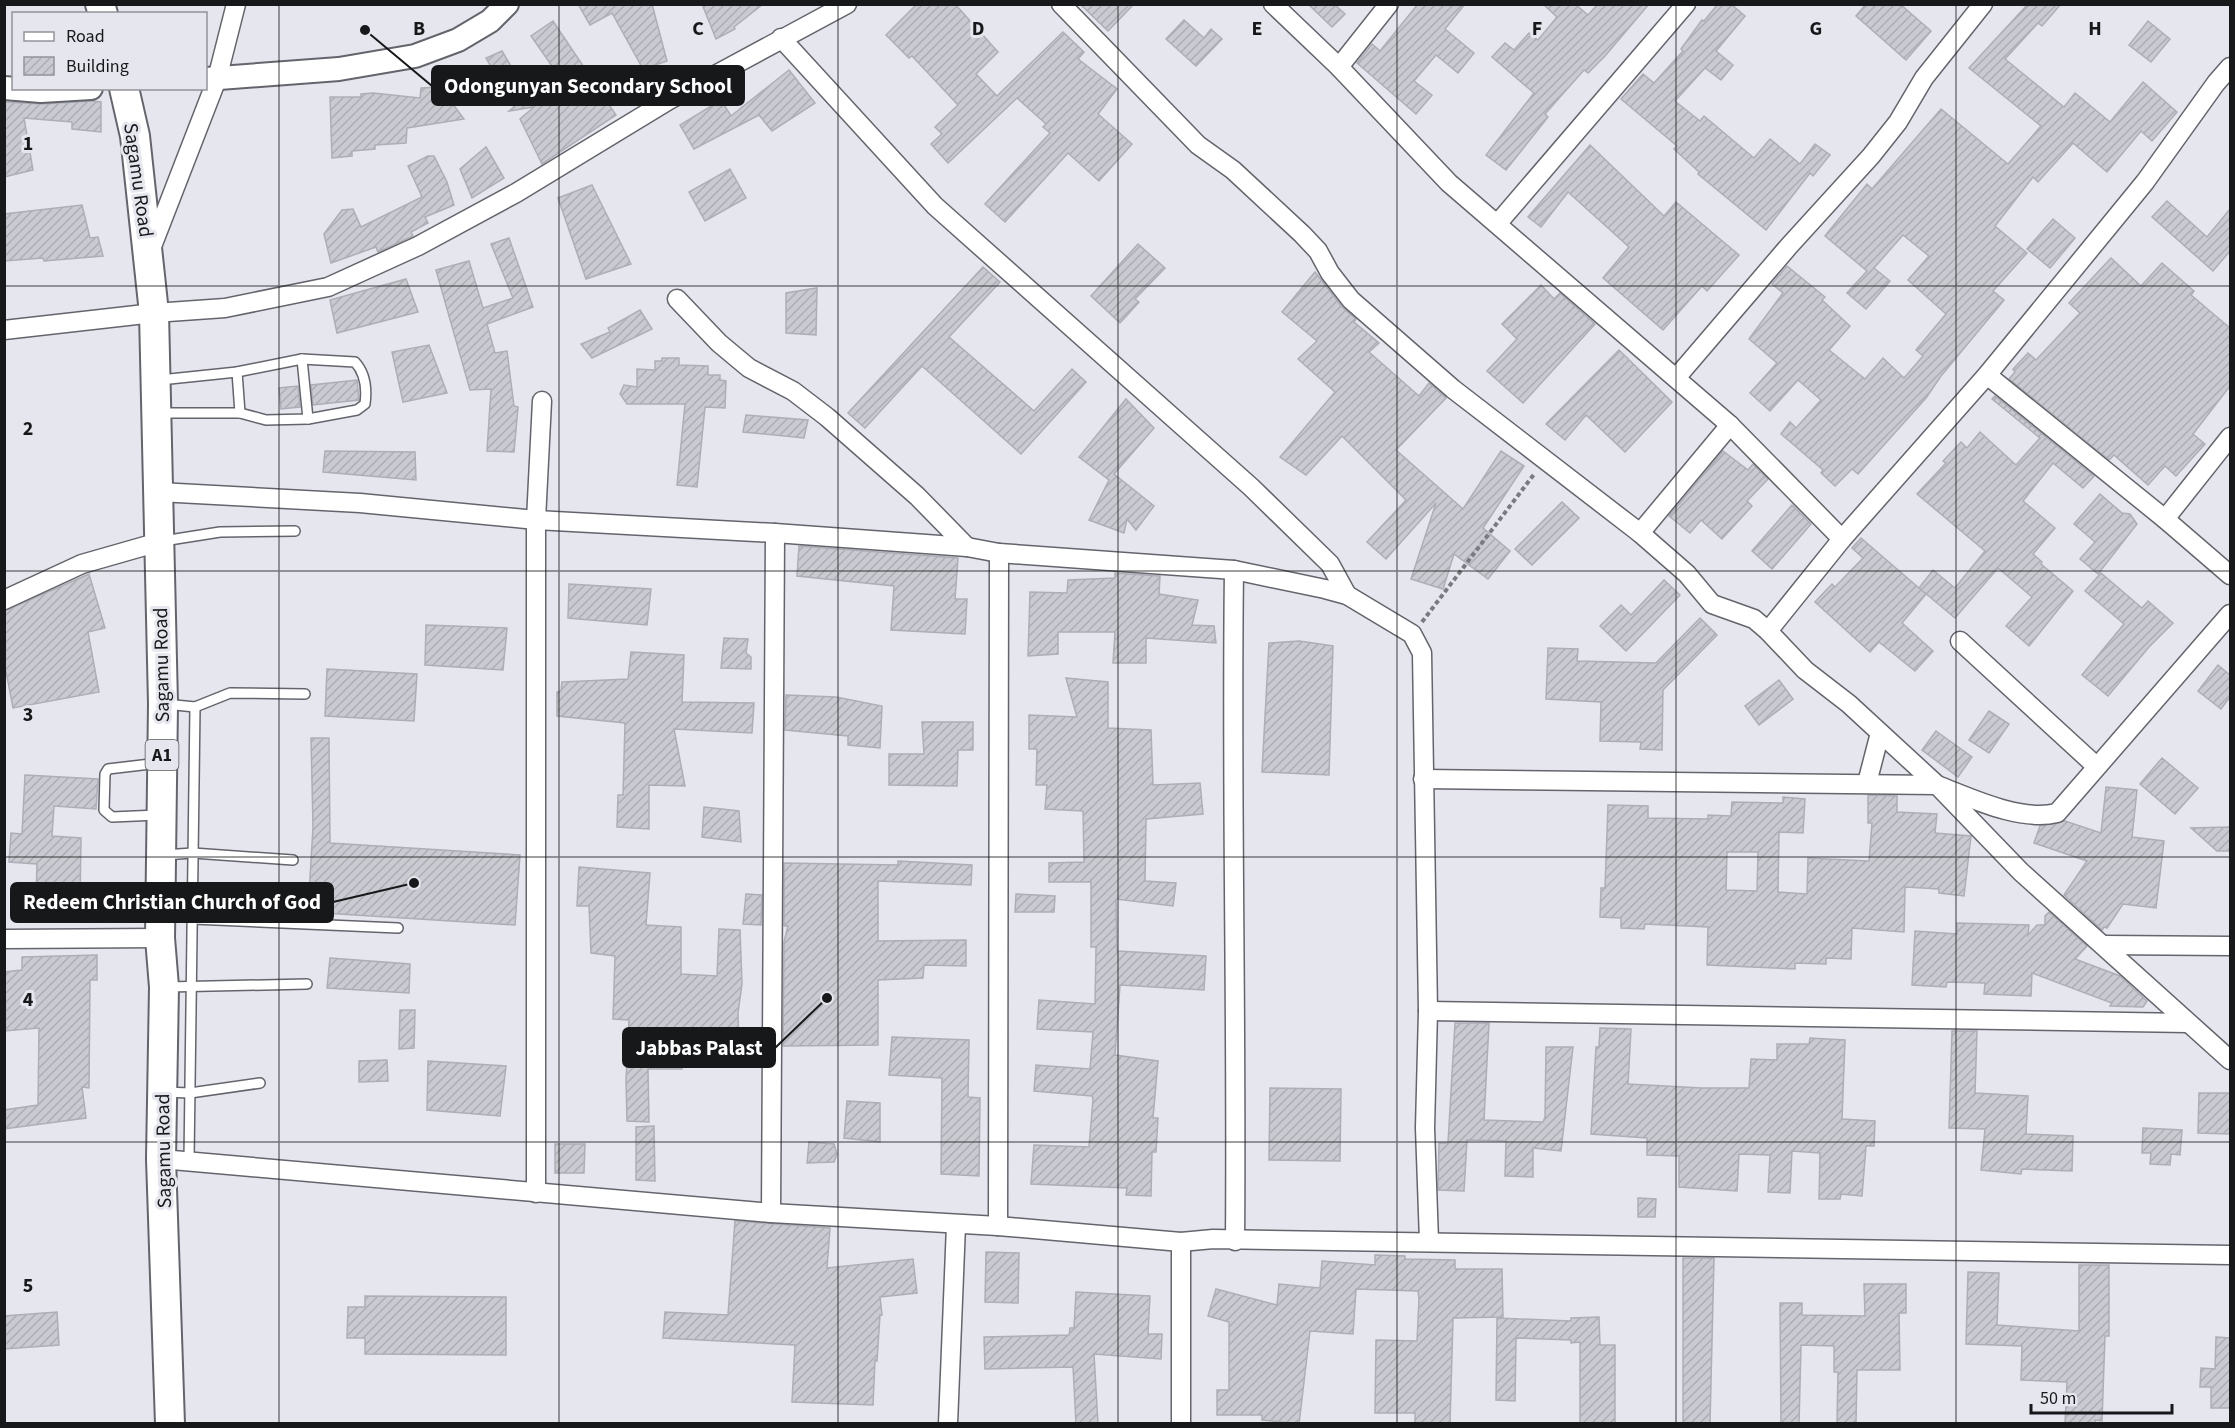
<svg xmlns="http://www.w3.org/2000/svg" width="2235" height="1428" font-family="'Source Sans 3',sans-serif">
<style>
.building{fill:url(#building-hatch);stroke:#adaeb6;stroke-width:1.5;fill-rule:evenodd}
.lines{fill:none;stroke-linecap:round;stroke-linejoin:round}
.service-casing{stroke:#64656c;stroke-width:12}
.minor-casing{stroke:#64656c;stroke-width:21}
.tertiary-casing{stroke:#64656c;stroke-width:26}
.trunk-casing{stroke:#64656c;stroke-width:32}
.path{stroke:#7a7b80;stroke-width:4;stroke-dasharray:4.5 3;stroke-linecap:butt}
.service{stroke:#fff;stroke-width:9}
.minor{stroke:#fff;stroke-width:18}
.tertiary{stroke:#fff;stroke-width:22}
.trunk{stroke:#fff;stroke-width:28}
.grid{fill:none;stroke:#17181a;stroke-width:1.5;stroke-opacity:0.55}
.labels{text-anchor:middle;stroke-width:6;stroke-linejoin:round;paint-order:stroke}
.shield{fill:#e5e6ee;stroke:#55565a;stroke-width:1.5}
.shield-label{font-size:18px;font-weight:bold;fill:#17181a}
.street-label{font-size:20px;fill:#17181a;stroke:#e5e6ee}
.grid-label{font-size:20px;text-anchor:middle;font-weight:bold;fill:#17181a;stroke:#e5e6ee;stroke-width:6;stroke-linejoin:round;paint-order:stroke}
.leader{fill:none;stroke:#17181a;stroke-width:2}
.callout-dot{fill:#17181a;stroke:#e5e6ee;stroke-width:2}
.callout{fill:#17181a;stroke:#17181a;stroke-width:2}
.callout-label{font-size:21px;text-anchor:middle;font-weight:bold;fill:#fff}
</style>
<defs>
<pattern id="building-hatch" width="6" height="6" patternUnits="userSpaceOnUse" patternTransform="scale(1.5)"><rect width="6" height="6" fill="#cacbd2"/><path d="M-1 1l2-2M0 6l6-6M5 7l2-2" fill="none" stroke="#adaeb4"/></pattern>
</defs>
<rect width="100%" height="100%" fill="#e5e6ee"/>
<g class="building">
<polygon points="578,4 652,4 667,61 643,69 612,13 590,25"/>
<polygon points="702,4 763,4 734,27 735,29 716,39"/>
<polygon points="917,4 955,4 998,52 976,74 997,96 1063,32 1084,52 1078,59 1117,89 1098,114 1132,144 1099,181 1068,153 1005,222 985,204 1050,133 1043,127 1046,124 1017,98 948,163 931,144 942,134 935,127 958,105 912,56 909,58 886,35"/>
<polygon points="1080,4 1134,4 1108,31"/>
<polygon points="1308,4 1334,4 1345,14 1332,27"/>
<polygon points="1418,4 1465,4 1445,29 1474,53 1458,73 1436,55 1414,81 1432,95 1416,114 1357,63 1372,44 1380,51"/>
<polygon points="1543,4 1575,4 1588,15 1598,4 1649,4 1605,56 1588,73 1584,70 1545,114 1548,117 1506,170 1486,155 1534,93 1492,57 1505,43 1514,50 1529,33 1538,40 1557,17"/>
<polygon points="1718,4 1731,4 1745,16 1716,51 1733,65 1721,80 1705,68 1675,101 1700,121 1704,116 1754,158 1770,139 1800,164 1815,144 1830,155 1813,176 1810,173 1766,230 1698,174 1699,172 1674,149 1677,146 1621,99 1643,74 1654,83 1683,51 1681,49 1702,20 1704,21"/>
<polygon points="1866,4 1900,4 1931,31 1906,60 1856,16"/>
<polygon points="2028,4 2061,4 2042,26 2038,23 2005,59 2064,107 2075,93 2110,122 2143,82 2177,112 2152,141 2141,131 2107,172 2073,143 2038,182 2033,177 1995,226 2027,253 1993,291 2004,300 1941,376 1926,398 1858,474 1852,469 1835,486 1821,473 1823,470 1781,434 1790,422 1796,428 1821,400 1798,380 1770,411 1750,393 1777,363 1749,339 1783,293 1772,284 1787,266 1825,297 1822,300 1850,326 1829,350 1865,379 1883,358 1904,378 1923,356 1916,350 1946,314 1908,280 1929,256 1903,235 1874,268 1890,281 1866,309 1847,293 1867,271 1825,236 1867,184 1872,189 1941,109 2008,164 2041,126 1969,68"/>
<polygon points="1184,20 1204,38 1211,29 1222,39 1196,66 1166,39"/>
<polygon points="553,21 616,115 542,164 520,119 534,107 509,111 514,107 486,58 502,51 530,98 561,79 531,36"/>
<polygon points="2148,21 2170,39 2151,62 2129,45"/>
<polygon points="789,70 815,103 772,131 759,115 694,149 680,125 721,100 731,116"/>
<polygon points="440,87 464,119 407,128 406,143 375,145 375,149 352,151 352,156 332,158 330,97 361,97 361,94 373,93 420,98 421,88"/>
<polygon points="92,101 101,102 101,132 72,129 72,122 24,118 33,170 4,177 4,102 42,104"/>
<polygon points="1590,145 1664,216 1676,202 1739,255 1707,291 1702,286 1663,330 1603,278 1629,247 1568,192 1541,227 1528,217"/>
<polygon points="486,147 504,178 472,198 460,169"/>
<polygon points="428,156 434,156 447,182 454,205 425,217 428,223 411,232 413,236 378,252 376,247 331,263 324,234 342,210 353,209 361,227 422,197 408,166"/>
<polygon points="730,169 746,198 705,221 689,192"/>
<polygon points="592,185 631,264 586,279 558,198"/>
<polygon points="2167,201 2207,237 2230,209 2230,251 2213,271 2152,217"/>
<polygon points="82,205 90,238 98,237 103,256 44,261 43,258 4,261 4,214"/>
<polygon points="2053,219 2075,238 2050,268 2027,249"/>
<polygon points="509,238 533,307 487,324 495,353 507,351 514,406 518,407 514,452 487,451 491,389 470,390 436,270 469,261 483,308 513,298 491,244"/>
<polygon points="1138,244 1165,268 1135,299 1139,302 1120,323 1091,296"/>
<polygon points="2111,258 2141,286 2162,263 2194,291 2191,295 2230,328 2230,386 2193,434 2205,444 2176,476 2165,466 2148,485 2114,455 2109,460 2009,379 2015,372 2013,369 2028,353 2036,360 2080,313 2069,303"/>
<polygon points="983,267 1000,282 949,337 1034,411 1072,369 1086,382 1021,454 922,366 865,428 848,413"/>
<polygon points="1315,272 1342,307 1356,319 1354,322 1379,343 1369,352 1419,396 1429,383 1446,398 1396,450 1463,509 1501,451 1524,466 1483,528 1510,551 1488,579 1454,554 1443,589 1411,579 1436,503 1386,559 1367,542 1406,500 1342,436 1306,475 1280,457 1335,392 1298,359 1317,341 1282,312"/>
<polygon points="406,279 418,312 337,333 330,300"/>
<polygon points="1541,285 1554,299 1560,293 1595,324 1523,403 1487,371 1517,339 1502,324"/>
<polygon points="817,288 816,335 786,333 786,293"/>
<polygon points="640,310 652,329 592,358 581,344 610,332 608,328"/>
<polygon points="429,345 447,393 403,402 392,352"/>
<polygon points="1619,350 1672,402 1625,452 1586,415 1565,440 1546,424"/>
<polygon points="662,358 679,358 679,365 708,366 708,375 720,375 720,380 726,381 725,408 705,407 697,487 677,485 685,404 627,404 620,394 624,385 637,387 637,369 655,370 655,361 662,361"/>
<polygon points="357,380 359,400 313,405 311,385"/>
<polygon points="298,386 300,407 281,409 279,388"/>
<polygon points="1995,396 2094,476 2083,488 2053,463 2023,501 2055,528 2033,554 2042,562 2041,564 2073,591 2029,646 2006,626 2032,597 1998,568 1955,618 1919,588 1933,570 1955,588 1985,551 1917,494 1946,463 1943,461 1961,442 1967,448 1980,432 2016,465 2040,438 1992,399"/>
<polygon points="1126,399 1154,428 1114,474 1154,506 1136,530 1127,519 1124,533 1089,520 1109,480 1079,457"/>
<polygon points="746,415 808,420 804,438 743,432"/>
<polygon points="325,451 415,452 416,480 323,472"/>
<polygon points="1723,451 1748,470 1753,464 1768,479 1747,501 1752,506 1722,539 1701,520 1690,533 1669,516"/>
<polygon points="2100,494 2122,513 2130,514 2137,524 2098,574 2080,559 2095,542 2074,524"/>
<polygon points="1562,502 1579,518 1532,565 1515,549"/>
<polygon points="1792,505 1811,524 1772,569 1752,551"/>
<polygon points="1861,538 1926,594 1902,623 1933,651 1915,671 1879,642 1870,652 1815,602 1832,584 1835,587 1863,558 1852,548"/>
<polygon points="799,546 958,558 955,599 967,599 965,634 891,630 894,586 797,576"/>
<polygon points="1115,573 1160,576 1159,594 1198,600 1192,625 1214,626 1216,643 1146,638 1146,663 1113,663 1115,632 1058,632 1058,654 1028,656 1030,592 1067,593 1068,580 1115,578"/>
<polygon points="2101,573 2142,608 2148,601 2173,623 2149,647 2108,696 2082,675 2124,624 2085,591"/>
<polygon points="89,574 105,628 88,632 99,692 13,708 4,661 4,611"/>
<polygon points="1664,580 1680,595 1626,651 1600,626 1621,605 1631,615"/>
<polygon points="569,584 651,589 647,625 568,618"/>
<polygon points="1700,618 1717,635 1663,690 1662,750 1640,749 1641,742 1600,741 1601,702 1546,699 1548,648 1578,649 1577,661 1656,663"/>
<polygon points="426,625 507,628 503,670 425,665"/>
<polygon points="724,638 748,639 746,653 751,657 751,669 721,668"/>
<polygon points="1299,641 1333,646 1329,775 1262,772 1269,643"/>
<polygon points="631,652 684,655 682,702 754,703 752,733 674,729 685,786 649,785 649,829 617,827 618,795 623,795 625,723 557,716 557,692 561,691 562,682 628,679"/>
<polygon points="2218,665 2230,675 2230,697 2221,709 2198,691"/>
<polygon points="327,669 417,674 414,721 325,716"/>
<polygon points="1066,678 1108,682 1108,728 1151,730 1153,785 1200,783 1203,814 1146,819 1145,881 1176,883 1173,906 1116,899 1117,951 1206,956 1204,990 1120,985 1115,1055 1158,1061 1153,1118 1158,1118 1156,1152 1152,1152 1151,1196 1126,1195 1127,1188 1031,1184 1034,1145 1089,1147 1093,1099 1092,1096 1034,1091 1036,1065 1090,1069 1093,1032 1037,1029 1039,1000 1095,1004 1096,947 1091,947 1091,882 1049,882 1049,863 1084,862 1083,811 1045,809 1047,785 1036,785 1037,749 1029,749 1029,715 1077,717"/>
<polygon points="1779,680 1793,699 1759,725 1745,706"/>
<polygon points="786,695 836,697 882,706 880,748 848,745 848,736 785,730"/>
<polygon points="1989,711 2009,724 1989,753 1969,740"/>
<polygon points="922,722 973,722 973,750 958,750 957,786 889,785 889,754 924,754"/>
<polygon points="1936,731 1972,757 1958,777 1922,750"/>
<polygon points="311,738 329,738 330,843 520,855 515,925 308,912 313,827"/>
<polygon points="2162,758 2198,788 2175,814 2140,784"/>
<polygon points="25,775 98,779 96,809 54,806 52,836 81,838 80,902 36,900 37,864 9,862 11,833 22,834"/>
<polygon points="2106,787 2137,790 2132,837 2164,841 2156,908 2123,904 2107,928 2104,927 2102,930 2064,895 2087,861 2034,843 2040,826 2065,821 2101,833"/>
<path d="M1868 795 1897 796V812L1937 814 1935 833 1971 836 1964 896 1939 893V889L1905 887 1904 932 1852 928 1851 959 1826 958V964L1795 963V969L1707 965 1708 927 1645 924 1644 929 1621 928V918L1600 917 1601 888H1605L1608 805 1648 806V818L1708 819V815L1731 816 1732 802 1783 803V797L1805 799 1803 833 1779 832 1778 892 1807 894 1808 858 1869 861 1872 823H1868ZM1727 852H1758L1757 891 1726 890Z"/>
<polygon points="704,807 739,811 741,842 702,837"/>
<polygon points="2230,827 2230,851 2217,851 2191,828"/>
<polygon points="898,861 972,865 971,885 878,881 878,941 966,940 966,966 924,965 923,978 878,980 878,1045 783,1046 784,942 788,926 784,926 784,863 898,865"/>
<polygon points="579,867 650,873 646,925 681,927 681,974 717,976 719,929 740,930 742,984 738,1013 739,1052 683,1046 682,1069 648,1069 649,1122 627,1121 626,1080 629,1020 613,1019 615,956 591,953 589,906 577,906"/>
<polygon points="746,894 762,895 761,925 743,924"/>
<polygon points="1016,894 1055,896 1054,912 1015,912"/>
<polygon points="2049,912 2087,946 2075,959 2120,976 2147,1001 2143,1007 2110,1006 2112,1003 2032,973 2031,996 1984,994 1985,983 1947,982 1946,987 1912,985 1915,931 1957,934 1957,923 2029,925 2028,935 2037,925 2045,925 2045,916"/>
<polygon points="97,955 97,980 90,980 89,1088 82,1087 86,1118 4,1129 4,1110 38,1105 39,1028 4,1031 4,972 22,970 22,957"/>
<polygon points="330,958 410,964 409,993 327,988"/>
<polygon points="400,1010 415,1010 414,1048 399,1049"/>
<polygon points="1455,1023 1489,1023 1484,1120 1543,1122 1545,1117 1546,1047 1573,1047 1561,1151 1533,1148 1533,1177 1505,1176 1506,1141 1467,1140 1464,1191 1438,1190 1439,1143 1448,1143"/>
<polygon points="1600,1028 1631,1029 1628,1084 1702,1088 1749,1088 1751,1059 1777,1060 1777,1044 1809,1044 1810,1038 1845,1040 1842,1119 1875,1121 1874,1146 1866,1146 1862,1196 1841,1194 1840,1199 1819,1199 1820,1153 1792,1151 1790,1193 1768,1192 1770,1155 1739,1154 1737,1191 1679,1187 1679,1156 1647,1155 1647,1138 1591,1134 1596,1047 1599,1047"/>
<polygon points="1952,1031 1977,1031 1975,1093 2028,1096 2026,1134 2073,1136 2072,1171 2022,1169 2021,1174 1981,1170 1985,1129 1949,1128"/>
<polygon points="892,1037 969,1040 968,1097 980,1098 979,1176 941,1174 942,1078 889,1075"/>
<polygon points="387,1060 388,1081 359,1082 359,1061"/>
<polygon points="428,1061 506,1066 500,1116 427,1110"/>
<polygon points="1270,1088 1341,1089 1340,1161 1269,1160"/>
<polygon points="2199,1093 2230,1093 2230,1134 2198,1133"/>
<polygon points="847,1101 880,1103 880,1142 844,1138"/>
<polygon points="654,1126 655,1181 636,1180 636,1127"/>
<polygon points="2143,1128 2182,1130 2180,1155 2171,1154 2170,1165 2150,1164 2151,1153 2142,1153"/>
<polygon points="809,1142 834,1144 837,1154 834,1162 807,1163"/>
<polygon points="555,1144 585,1144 584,1173 555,1173"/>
<polygon points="1638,1198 1656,1199 1655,1217 1638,1217"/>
<polygon points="735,1221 830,1228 827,1268 913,1259 917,1293 880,1297 882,1315 880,1315 877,1361 875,1360 873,1405 792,1402 795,1345 663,1338 665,1312 728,1315"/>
<polygon points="986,1252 1019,1253 1018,1303 985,1302"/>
<polygon points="1375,1255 1405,1256 1405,1259 1455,1260 1455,1269 1502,1269 1503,1317 1453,1318 1450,1424 1415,1424 1415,1413 1375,1413 1376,1340 1417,1341 1419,1299 1418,1291 1356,1289 1353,1334 1310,1331 1299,1424 1262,1420 1262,1415 1217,1415 1217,1390 1229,1390 1229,1322 1208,1316 1216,1289 1277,1305 1279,1284 1320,1288 1322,1261 1375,1265"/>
<polygon points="1683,1258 1714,1258 1710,1424 1683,1424"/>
<polygon points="2079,1265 2109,1265 2109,1336 2105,1336 2102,1421 2095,1420 2095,1424 2065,1424 2067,1382 2021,1380 2022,1346 1966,1344 1968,1272 1999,1273 1997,1325 2079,1331"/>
<polygon points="1864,1284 1906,1284 1906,1313 1899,1313 1900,1370 1857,1370 1856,1424 1837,1424 1838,1372 1834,1372 1834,1346 1801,1345 1799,1424 1781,1424 1780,1303 1802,1303 1802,1315 1865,1316"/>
<polygon points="1076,1292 1150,1296 1148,1334 1162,1334 1161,1359 1094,1354 1098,1424 1076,1424 1073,1367 985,1369 984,1337 1069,1335 1070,1328 1074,1328"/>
<polygon points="365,1296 506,1297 506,1355 365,1354 365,1338 347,1338 348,1307 365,1307"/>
<polygon points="57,1312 59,1345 4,1349 4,1316"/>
<polygon points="1599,1317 1600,1345 1615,1345 1615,1424 1580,1424 1580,1342 1571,1343 1571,1340 1516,1338 1515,1401 1496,1400 1497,1318 1571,1321 1571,1318"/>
<polygon points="2216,1337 2230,1338 2230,1408 2211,1408 2211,1387 2200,1387 2201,1368 2215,1369"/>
</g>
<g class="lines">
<g class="service-casing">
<g id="service">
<polyline points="302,359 308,419"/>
<polyline points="237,372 240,413"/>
<path d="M160 380 237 372 302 359 355 362C366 374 367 389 365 404L357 410 308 419 266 420 240 413H160"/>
<polyline points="163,541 220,532 295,531"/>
<polyline points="165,704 195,707 230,693 305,694"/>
<polyline points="158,815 112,817 104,810 105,774 108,769 159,763"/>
<polyline points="163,855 193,853 293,860"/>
<polyline points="193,919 398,928"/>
<polyline points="167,987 307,984"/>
<polyline points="164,1092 190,1093 260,1083"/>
<polyline points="189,1160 195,707"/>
</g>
</g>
<g class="minor-casing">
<g id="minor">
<polyline points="1061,4 1198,145 1233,170 1302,234 1318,251 1330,273 1351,300 1453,389 1640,533 1687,574 1712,604 1754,619 1768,631 1805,670 1849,704 1937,785 2021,872 2230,1060"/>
<polyline points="1273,4 1339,67 1449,183 1730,425 1842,539"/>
<polyline points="781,38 935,206 1251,487 1330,564 1347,595"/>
<polyline points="1339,67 1389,4"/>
<polyline points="1498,223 1686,4"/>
<polyline points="151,249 217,79 236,4"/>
<polyline points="677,299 719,343 749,368 793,391 827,417 917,496 967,547"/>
<polyline points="4,330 154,313 225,308 328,287 418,246 516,193 669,100 847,4"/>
<polyline points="1987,375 2165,519 2230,575"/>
<polyline points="1676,378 1789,246 1871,156 1898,122 1924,78 1983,4"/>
<polyline points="159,492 360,503 536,520 775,533 967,547 999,553 1234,570 1325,589 1347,595 1412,634 1422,653 1428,1011 1425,1128 1429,1241"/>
<polyline points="2165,519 2230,437"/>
<polyline points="1640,533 1730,425"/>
<path d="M1234 570C1231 794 1237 1017 1235 1241"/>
<polyline points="4,600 82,564 159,542"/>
<polyline points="1768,631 1842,539 1987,375 2145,182 2216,83 2230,67"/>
<polyline points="1960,641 2096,766"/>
<path d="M1423 779 1937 785C1971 798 2020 822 2057 813L2230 614"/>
<polyline points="1867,783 1880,733"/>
<polyline points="4,939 160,938"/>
<polyline points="2104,945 2230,946"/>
<polyline points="1428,1011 2188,1023"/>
<polyline points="161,1159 771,1213 998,1226 1181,1242 1213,1239 2230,1255"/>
<polyline points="536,1193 536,520 542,401"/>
<polyline points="771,1213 775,533"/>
<polyline points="998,1226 999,553"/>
<polyline points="948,1424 956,1225"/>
<polyline points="1181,1424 1181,1242"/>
</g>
</g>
<g class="tertiary-casing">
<g id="tertiary">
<polyline points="206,79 339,69 415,56 458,40 490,21 507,4"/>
<polyline points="4,88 41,91 91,88"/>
</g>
</g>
<g class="trunk-casing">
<g id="trunk">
<polyline points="100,4 103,14"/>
<polyline points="124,88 135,136 154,313 163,704 160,938 164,987 161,1159 170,1424"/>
</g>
</g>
<polyline class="path" points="1422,622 1535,473"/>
<use href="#service" class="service"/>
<use href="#minor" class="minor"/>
<use href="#tertiary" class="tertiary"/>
<use href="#trunk" class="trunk"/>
</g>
<path class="grid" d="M279 4V1424M559 4V1424M838 4V1424M1118 4V1424M1397 4V1424M1676 4V1424M1956 4V1424M4 286H2230M4 571H2230M4 857H2230M4 1142H2230"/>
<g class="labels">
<rect class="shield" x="145.5" y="740" width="33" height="30" rx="4.5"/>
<g class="shield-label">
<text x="162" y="761">A1</text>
</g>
<g class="street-label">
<text transform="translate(139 180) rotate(82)" y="7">Sagamu Road</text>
<text transform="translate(161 665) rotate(-91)" y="7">Sagamu Road</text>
<text transform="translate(163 1151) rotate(-91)" y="7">Sagamu Road</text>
</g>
</g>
<g class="grid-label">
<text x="419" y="35">B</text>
<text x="698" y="35">C</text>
<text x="978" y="35">D</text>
<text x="1257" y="35">E</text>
<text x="1537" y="35">F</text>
<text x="1816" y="35">G</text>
<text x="2095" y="35">H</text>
<text x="28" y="150">1</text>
<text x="28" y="435">2</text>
<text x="28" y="721">3</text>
<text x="28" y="1006">4</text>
<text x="28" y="1292">5</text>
</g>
<path class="leader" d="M365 30L432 86M414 883L333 902M827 998L775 1048"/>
<g class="callout-dot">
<circle cx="365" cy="30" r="6"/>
<circle cx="414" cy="883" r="6"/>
<circle cx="827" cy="998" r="6"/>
</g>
<g class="callout">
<rect x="432" y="66" width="312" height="39" rx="6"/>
<rect x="11" y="883" width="322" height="39" rx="6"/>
<rect x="623" y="1028" width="152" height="39" rx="6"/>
</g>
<g class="callout-label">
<text x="588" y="93">Odongunyan Secondary School</text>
<text x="172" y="909">Redeem Christian Church of God</text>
<text x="699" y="1055">Jabbas Palast</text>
</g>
<rect width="2235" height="1428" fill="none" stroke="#17181a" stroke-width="12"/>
<rect x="12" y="12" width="195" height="78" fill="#e5e6ee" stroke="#939499" stroke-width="1.5"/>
<rect x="24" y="32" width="30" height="9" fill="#ffffff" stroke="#939499" stroke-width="1.5"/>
<text x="66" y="42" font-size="18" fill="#17181a">Road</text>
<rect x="24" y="57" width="30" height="18" fill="url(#building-hatch)" stroke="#939499" stroke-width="1.5"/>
<text x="66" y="72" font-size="18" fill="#17181a">Building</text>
<path d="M2031 1404v9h141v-9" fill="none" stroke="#17181a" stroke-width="3"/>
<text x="2040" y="1404" font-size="18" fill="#17181a" stroke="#e5e6ee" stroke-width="4.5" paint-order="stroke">50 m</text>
</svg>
